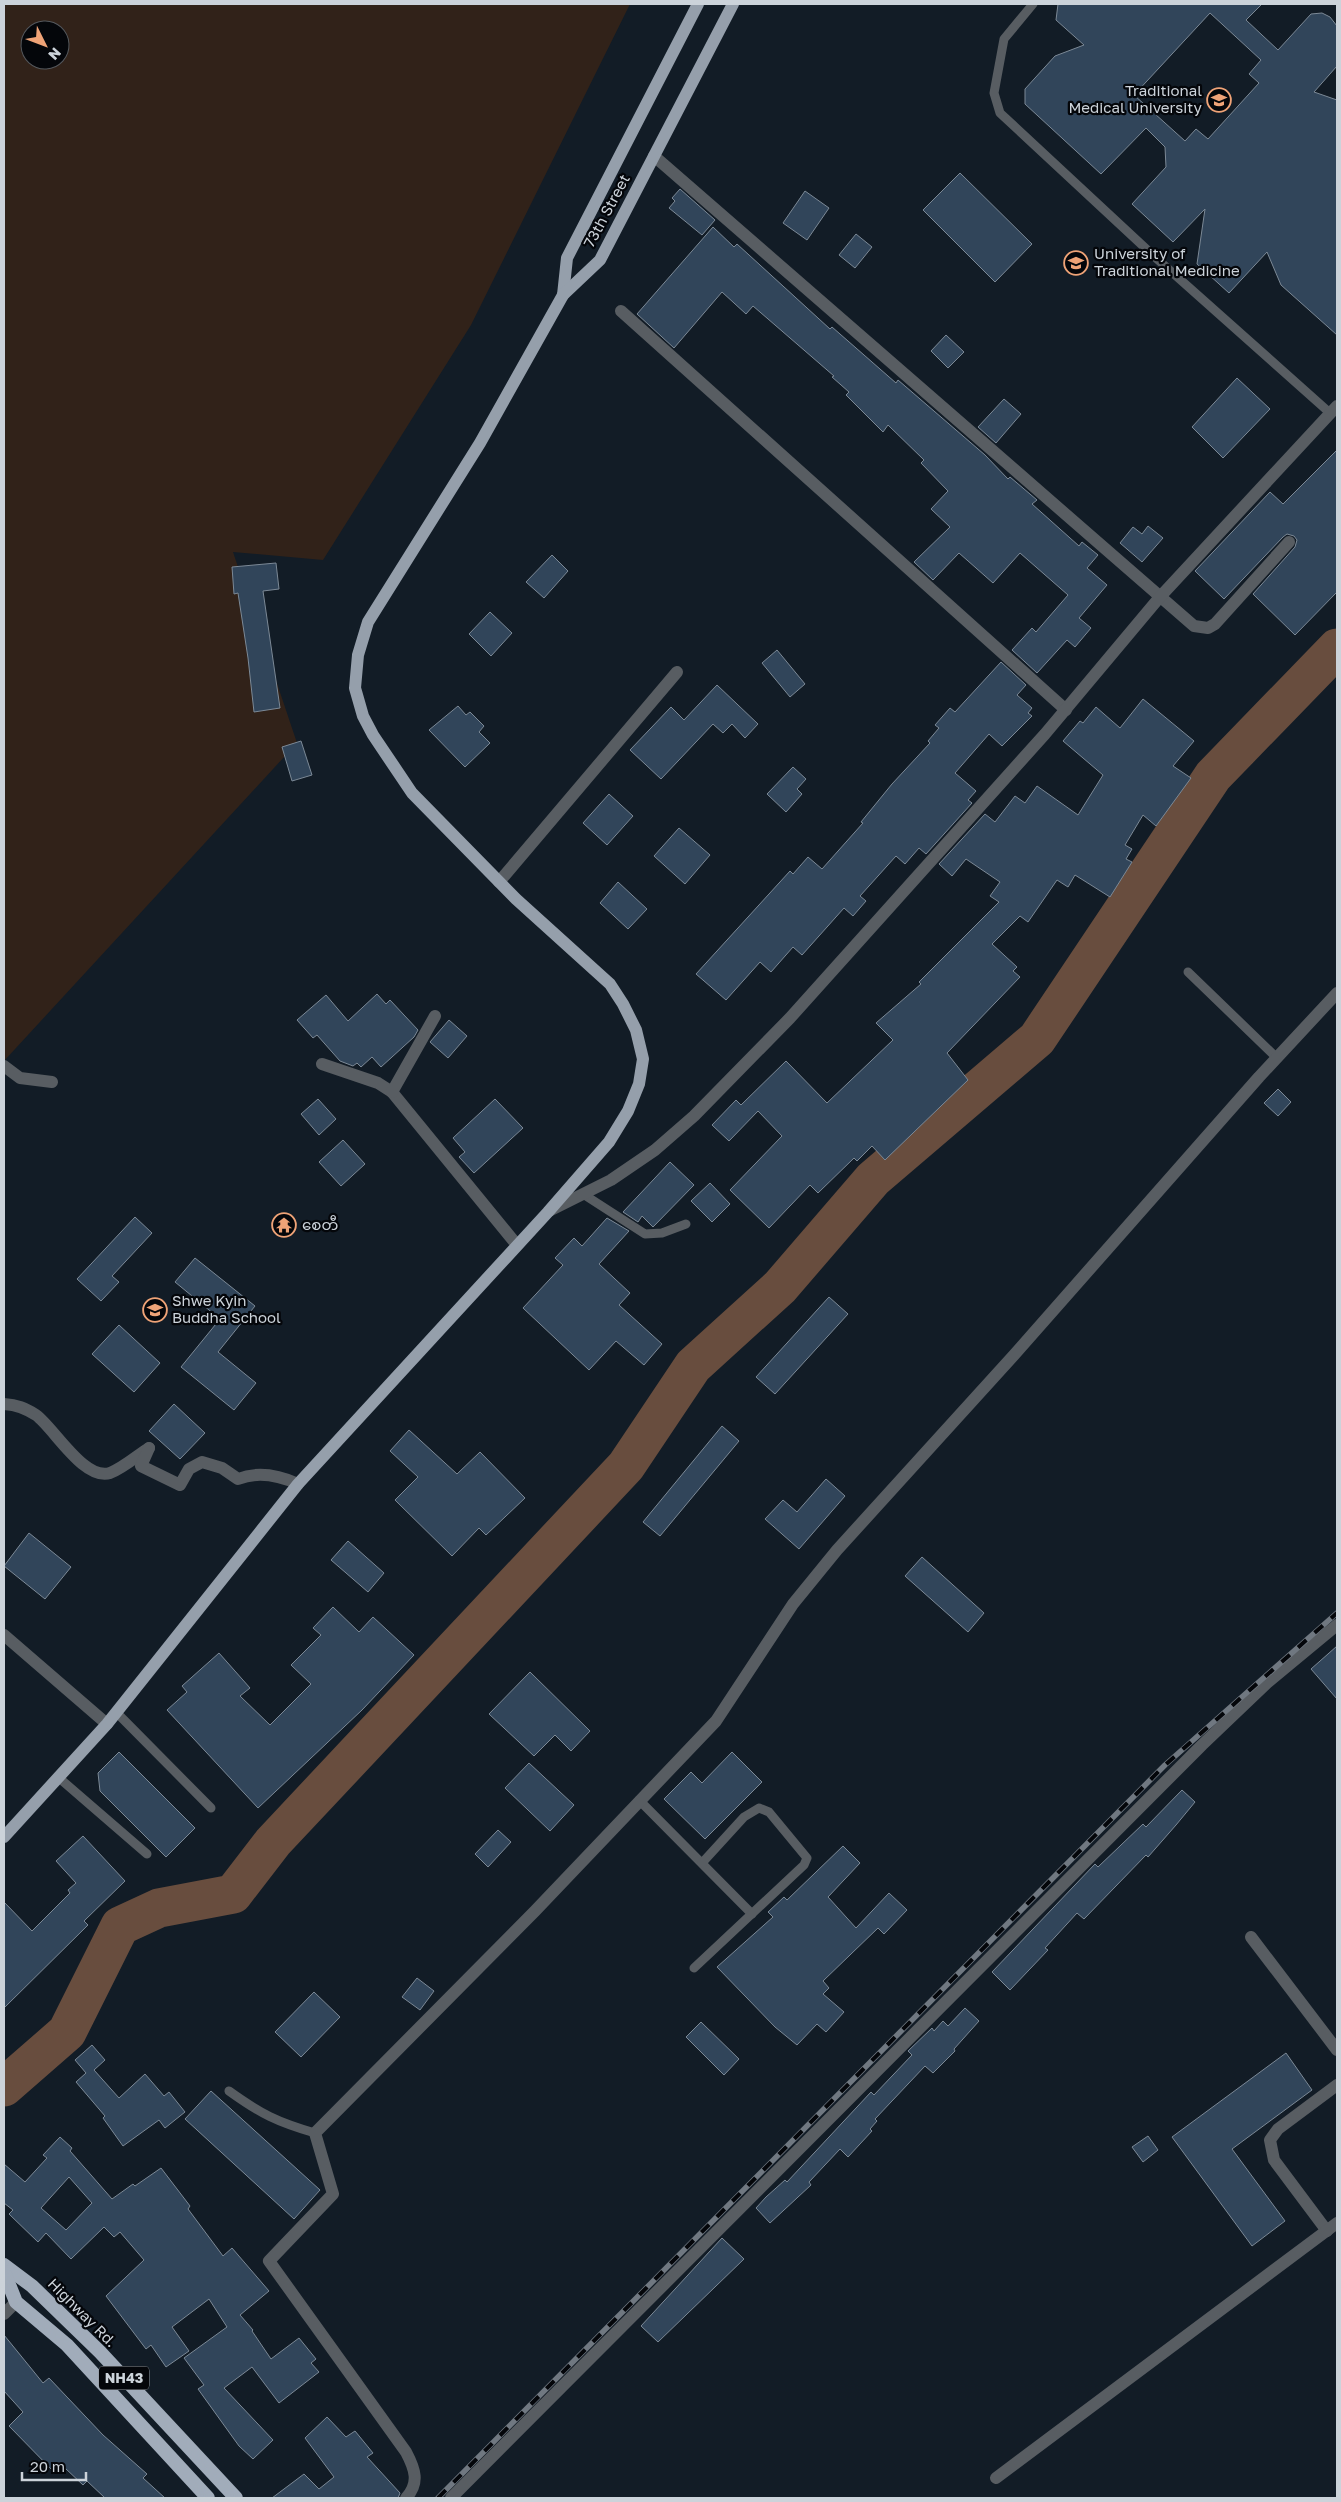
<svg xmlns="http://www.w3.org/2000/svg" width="1341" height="2502" font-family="'Golos Text','Noto Sans Myanmar',sans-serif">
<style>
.green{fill:#312219;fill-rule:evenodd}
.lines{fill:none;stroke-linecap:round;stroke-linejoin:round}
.river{stroke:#684d3e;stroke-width:39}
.building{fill:#31455a;stroke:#7c8996;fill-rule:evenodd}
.service{stroke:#585d62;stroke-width:9}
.minor{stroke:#585d62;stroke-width:12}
.tertiary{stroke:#585d62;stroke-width:12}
.primary{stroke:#959fab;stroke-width:12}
.trunk{stroke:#a1acba;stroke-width:14}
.rail-casing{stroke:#707881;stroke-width:5.5}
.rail{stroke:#04060a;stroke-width:4;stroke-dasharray:11;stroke-linecap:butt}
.labels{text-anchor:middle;stroke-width:4.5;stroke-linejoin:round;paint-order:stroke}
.shield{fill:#04060a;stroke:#90969c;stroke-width:1}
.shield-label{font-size:14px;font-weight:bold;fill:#ccd3da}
.poi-label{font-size:15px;fill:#ccd3da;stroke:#04060a;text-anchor:start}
.street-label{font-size:15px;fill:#ccd3da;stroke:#04060a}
</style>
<rect width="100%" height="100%" fill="#121c26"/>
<path class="green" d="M4 4H630L471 325 323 560 233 552 297 743 4 1061ZM30 30H60V60H30Z"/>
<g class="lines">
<polyline class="river" points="4,2087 67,2032 120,1926 159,1908 233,1894 273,1842 626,1466 693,1366 780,1287 873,1179 1037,1039 1213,776 1337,648"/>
</g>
<g class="building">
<path d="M1058 4H1262L1246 20 1278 50 1311 14 1322 13 1330 17 1337 26V66L1314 92 1337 100V335L1281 285 1267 252 1229 293 1197 264 1205 209 1173 242 1132 204 1166 167 1165 147 1146 128 1101 174 1025 104V89L1055 56 1084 45 1056 20ZM1210 13 1261 60 1249 74 1259 83 1208 139 1196 129 1185 141 1134 95Z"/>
<polygon points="960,173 1032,244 995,282 923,210"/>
<polygon points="680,189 715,220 702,235 669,208 675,201 672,198"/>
<polygon points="805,191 829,208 807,240 783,223"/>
<polygon points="713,227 734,247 737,244 830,329 832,327 896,383 898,380 985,455 1008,479 1010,477 1037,500 1032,504 1079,546 1082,542 1098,555 1087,568 1107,585 1079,618 1091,628 1075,647 1067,640 1037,673 1012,650 1032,628 1036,632 1068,595 1020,553 993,583 959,553 933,580 914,562 950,527 931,509 948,491 921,463 924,460 888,425 883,432 846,395 849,392 832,377 834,376 753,306 746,314 722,292 674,348 637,314"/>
<polygon points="856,234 872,247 855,268 839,255"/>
<polygon points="946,335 964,352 948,368 931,351"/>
<polygon points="1237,378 1270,409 1223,458 1192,427"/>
<polygon points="1004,399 1021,414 996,443 978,427"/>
<polygon points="1337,450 1337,592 1295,635 1253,594 1295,547 1297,540 1294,536 1287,534 1283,537 1224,599 1195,571 1270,492 1283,504"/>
<polygon points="1148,526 1163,538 1142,562 1120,543 1133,527 1142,534"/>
<polygon points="552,555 568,571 544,598 526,582"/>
<polygon points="276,563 279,589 263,591 280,708 254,712 248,658 238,593 234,594 232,567"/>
<polygon points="490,612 512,633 491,656 469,634"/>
<polygon points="777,650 805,684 790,697 762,663"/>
<polygon points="1001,662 1026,685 1017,695 1032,708 1028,713 1032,716 1002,746 989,734 955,773 976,791 968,800 972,803 926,854 919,848 905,864 896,856 860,896 866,901 853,916 844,908 802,955 793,947 771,972 760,962 726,1000 696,974 790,871 793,874 808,857 822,869 863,823 861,822 892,784 930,743 928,741 939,728 935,725 950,708 955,712"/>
<polygon points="717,685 758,724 745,738 732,724 723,733 713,724 661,779 630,750 671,707 684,720"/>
<polygon points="1143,699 1194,741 1173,766 1191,778 1156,826 1143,815 1125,845 1132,849 1126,859 1132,862 1110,897 1075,875 1068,887 1057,880 1028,922 1020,916 992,944 1017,967 1013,971 1020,977 947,1053 968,1080 885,1160 872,1146 857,1161 854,1158 818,1193 810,1185 769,1228 730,1190 782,1136 758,1111 729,1141 712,1125 736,1100 741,1105 786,1061 827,1103 893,1040 876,1023 921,984 919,982 999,902 990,896 1000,882 966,859 952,876 939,864 985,814 995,822 1015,796 1025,803 1037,786 1078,815 1103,775 1063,741 1080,721 1083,723 1096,707 1120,728"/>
<polygon points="458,706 466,715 470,712 484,726 479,732 490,743 465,767 429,730"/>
<polygon points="301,741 312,775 292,781 282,747"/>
<polygon points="793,767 806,779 797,789 802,794 786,812 767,794"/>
<polygon points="609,794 633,816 607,845 583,823"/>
<polygon points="679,828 710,855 685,884 654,856"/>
<polygon points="618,882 647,909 628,929 600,903"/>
<polygon points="377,994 386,1004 390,1000 418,1030 414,1037 381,1067 372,1057 361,1067 357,1063 353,1066 340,1061 317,1035 313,1038 297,1020 326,995 348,1021"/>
<polygon points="449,1020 467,1036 448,1058 430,1042"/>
<polygon points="1278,1089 1291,1102 1278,1116 1264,1103"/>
<polygon points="318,1099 336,1119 319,1135 301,1114"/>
<polygon points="495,1099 523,1128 474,1173 459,1157 465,1152 453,1138"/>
<polygon points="343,1140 365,1164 341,1186 319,1162"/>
<polygon points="670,1162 694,1185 653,1227 642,1216 638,1222 623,1212"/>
<polygon points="710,1183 730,1204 712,1222 691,1201"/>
<polygon points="135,1217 152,1233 112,1276 119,1282 101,1301 77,1279"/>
<polygon points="607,1218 629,1231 599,1264 630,1293 619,1305 662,1344 644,1365 616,1341 589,1370 523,1308 563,1265 555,1258 574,1238 582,1246"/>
<polygon points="195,1258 255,1306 218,1352 256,1383 234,1410 181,1367 220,1319 175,1282"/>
<polygon points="829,1297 848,1314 775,1394 756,1377"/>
<polygon points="119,1325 160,1363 134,1392 92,1354"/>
<polygon points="174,1404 205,1433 180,1459 149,1431"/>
<polygon points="722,1426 739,1441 660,1536 643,1522"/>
<polygon points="409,1430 457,1474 480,1452 525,1498 486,1535 479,1528 452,1556 395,1500 418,1477 390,1451"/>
<polygon points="826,1479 845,1496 799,1549 765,1519 783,1500 797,1512"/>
<polygon points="29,1533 71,1567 45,1599 4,1566"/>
<polygon points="348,1541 384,1573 368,1592 331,1560"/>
<polygon points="922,1557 984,1613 968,1632 905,1576"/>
<polygon points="333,1607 359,1632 373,1617 414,1655 362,1710 258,1808 167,1710 187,1692 182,1686 219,1653 250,1688 240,1696 270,1725 311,1684 291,1665 321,1635 313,1628"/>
<polygon points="1337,1646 1337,1699 1311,1669"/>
<polygon points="530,1672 590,1731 571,1751 555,1735 534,1756 489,1714"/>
<polygon points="119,1752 195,1828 166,1857 100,1791 98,1773"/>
<polygon points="732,1752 762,1782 705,1839 664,1799 691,1772 702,1783"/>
<polygon points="529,1763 574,1805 550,1831 505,1788"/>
<polygon points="1182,1790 1195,1802 1176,1825 1148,1857 1146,1855 1084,1919 1077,1913 1045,1948 1048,1950 1010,1990 992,1972 1095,1864 1098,1867 1143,1824 1146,1827"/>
<polygon points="498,1830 511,1842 488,1867 475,1854"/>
<polygon points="83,1836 125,1881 84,1921 88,1925 4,2008 4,1902 32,1931 70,1893 68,1890 76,1883 56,1861"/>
<polygon points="843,1846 860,1863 828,1897 856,1928 889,1893 907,1910 884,1934 878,1928 823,1981 829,1988 823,1994 844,2012 826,2032 817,2024 797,2045 775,2027 717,1967 773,1917 768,1912 784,1897 787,1900"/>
<polygon points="417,1978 434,1991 420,2010 402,1997"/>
<polygon points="314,1992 340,2017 301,2057 275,2032"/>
<polygon points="965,2008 979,2021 954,2049 955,2051 933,2073 925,2066 875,2119 877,2121 870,2129 872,2131 848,2157 840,2149 809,2182 811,2185 770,2223 756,2208 766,2197 785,2180 787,2182 871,2092 874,2095 912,2055 908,2051 932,2028 934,2031 943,2021 948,2026"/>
<polygon points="701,2022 739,2059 724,2075 686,2037"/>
<polygon points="92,2045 105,2060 94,2070 119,2098 145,2074 164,2096 169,2092 185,2112 165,2128 159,2120 123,2146 103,2118 105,2116 76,2082 86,2073 75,2060"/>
<polygon points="1286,2053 1312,2090 1232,2149 1285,2221 1252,2246 1172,2137"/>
<polygon points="211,2091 320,2190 294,2219 185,2119"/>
<polygon points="1148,2136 1158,2150 1143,2162 1132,2147"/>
<path d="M60 2137 72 2148 70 2151 112 2199 133 2184 135 2186 161 2168 190 2206 188 2209 223 2256 232 2248 269 2291 240 2315 253 2330 252 2331 271 2359 299 2338 316 2359 311 2363 319 2372 279 2403 252 2367 224 2388 273 2440 253 2459 239 2446 198 2389 204 2385 184 2358 227 2327 209 2299 172 2327 189 2351 166 2367 151 2345 146 2349 106 2296 144 2260 120 2232 114 2237 104 2227 71 2259 46 2233 38 2242 9 2214 13 2210 4 2203V2164L25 2182 47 2158 43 2155ZM69 2177 92 2203 66 2230 41 2208Z"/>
<polygon points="722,2238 744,2259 658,2342 641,2326"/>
<polygon points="4,2335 43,2383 49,2378 103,2435 147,2474 143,2478 165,2498 105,2498 87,2481 83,2485 65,2468 60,2474 57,2470 54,2472 9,2426 23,2412 4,2391"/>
<polygon points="327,2417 346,2437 355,2431 373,2453 367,2457 400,2493 398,2498 272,2498 304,2474 319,2489 334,2477 305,2438"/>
</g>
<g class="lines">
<g class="service">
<polyline points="1033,4 1004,39 994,93 1000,113 1156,258 1330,413"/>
<polyline points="1188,972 1277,1058"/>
<polyline points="583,1194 645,1234 662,1233 686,1224"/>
<polyline points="116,1712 211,1808"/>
<polyline points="58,1777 147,1854"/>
<polyline points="639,1800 752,1914"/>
<polyline points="694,1968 804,1865 807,1858 769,1812 759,1808 744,1817 702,1863"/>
<path d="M229 2091C261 2114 277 2122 315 2133"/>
</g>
<g class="minor">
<polyline points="654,156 1194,626 1208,628 1215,624 1289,542"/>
<polyline points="621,311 1066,710"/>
<polyline points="499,882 677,672"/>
<polyline points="322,1064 378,1083 392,1092 517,1245"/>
<polyline points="4,1066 20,1078 52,1082"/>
<polyline points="392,1092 435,1016"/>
<path d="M4 1404C17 1405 25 1408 36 1415 54 1428 84 1481 110 1473 123 1468 138 1455 149 1448"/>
<path d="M149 1448 141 1466 180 1485 189 1469 202 1462 222 1468 238 1479C258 1471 278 1475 298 1484"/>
<polyline points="4,1635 107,1724"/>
<polyline points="1251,1937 1337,2050"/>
<polyline points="1327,2231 1274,2160 1270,2140 1278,2129 1337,2085"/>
<polyline points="4,2314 16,2302"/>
<polyline points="996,2478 1337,2223"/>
<path d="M406 2498C420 2483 415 2469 406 2452L269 2261 333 2194 315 2133 535 1911 716 1721 793 1604 837 1550 1014 1355 1259 1077 1337 993"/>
<polyline points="451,2498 1202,1745 1267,1683 1337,1625"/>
</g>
<polyline class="tertiary" points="549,1211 611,1180 655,1150 694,1116 790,1018 1045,734 1159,598 1337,406"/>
<g class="primary">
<polyline points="563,295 567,258 698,4"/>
<polyline points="4,1837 107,1724 298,1484 548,1212 609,1142 628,1111 639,1084 643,1059 636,1030 623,1004 610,984 516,899 412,793 373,735 363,716 355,688 358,655 368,622 480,443 563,295 600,260 733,4"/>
</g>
<g class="trunk">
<polyline points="4,2265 32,2286 100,2352 236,2498"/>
<polyline points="4,2272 16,2302 67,2345 208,2498"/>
</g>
<g class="rail-casing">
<polyline id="rail" points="438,2498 1165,1765 1337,1613"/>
</g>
<use href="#rail" class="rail"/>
</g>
<defs>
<g id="university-ring" transform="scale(1.25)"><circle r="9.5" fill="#04060a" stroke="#efa377" stroke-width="1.5"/><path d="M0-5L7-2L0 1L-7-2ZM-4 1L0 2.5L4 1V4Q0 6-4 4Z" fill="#efa377"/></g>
<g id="temple-ring" transform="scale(1.25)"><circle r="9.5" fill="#04060a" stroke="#efa377" stroke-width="1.5"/><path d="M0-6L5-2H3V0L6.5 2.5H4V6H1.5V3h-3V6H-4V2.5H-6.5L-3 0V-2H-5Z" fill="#efa377"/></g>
<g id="school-ring" transform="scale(1.25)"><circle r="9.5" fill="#04060a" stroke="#efa377" stroke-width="1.5"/><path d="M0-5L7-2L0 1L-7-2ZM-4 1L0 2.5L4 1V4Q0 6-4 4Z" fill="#efa377"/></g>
</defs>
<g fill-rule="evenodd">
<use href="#university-ring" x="1219" y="100"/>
<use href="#university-ring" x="1076" y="263"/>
<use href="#temple-ring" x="284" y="1225"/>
<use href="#school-ring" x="155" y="1310"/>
</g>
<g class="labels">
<rect class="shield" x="99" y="2366.5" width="50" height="23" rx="4"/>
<g class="shield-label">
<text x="124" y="2383">NH43</text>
</g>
<g class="poi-label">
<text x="1202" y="96" text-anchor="end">Traditional<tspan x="1202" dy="17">Medical University</tspan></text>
<text x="1094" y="259">University of<tspan x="1094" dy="17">Traditional Medicine</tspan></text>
<text x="302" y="1230">စေတီ</text>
<text x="172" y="1306">Shwe Kyin<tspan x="172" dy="17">Buddha School</tspan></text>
</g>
<g class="street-label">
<text transform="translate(607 211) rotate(-62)" y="5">73th Street</text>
<text transform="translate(82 2313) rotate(45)" y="5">Highway Rd.</text>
</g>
</g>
<rect width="1341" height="2502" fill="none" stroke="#ccd3da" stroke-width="10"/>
<g transform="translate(45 45) rotate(132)"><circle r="24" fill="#04060a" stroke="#54585d"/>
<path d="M0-4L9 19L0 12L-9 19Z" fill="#efa377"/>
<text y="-8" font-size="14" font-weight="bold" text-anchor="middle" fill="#ccd3da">N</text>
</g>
<path d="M22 2472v8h64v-8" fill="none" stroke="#ccd3da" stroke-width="2.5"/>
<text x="30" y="2472" font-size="15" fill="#ccd3da" stroke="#04060a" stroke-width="4" paint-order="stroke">20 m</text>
</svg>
